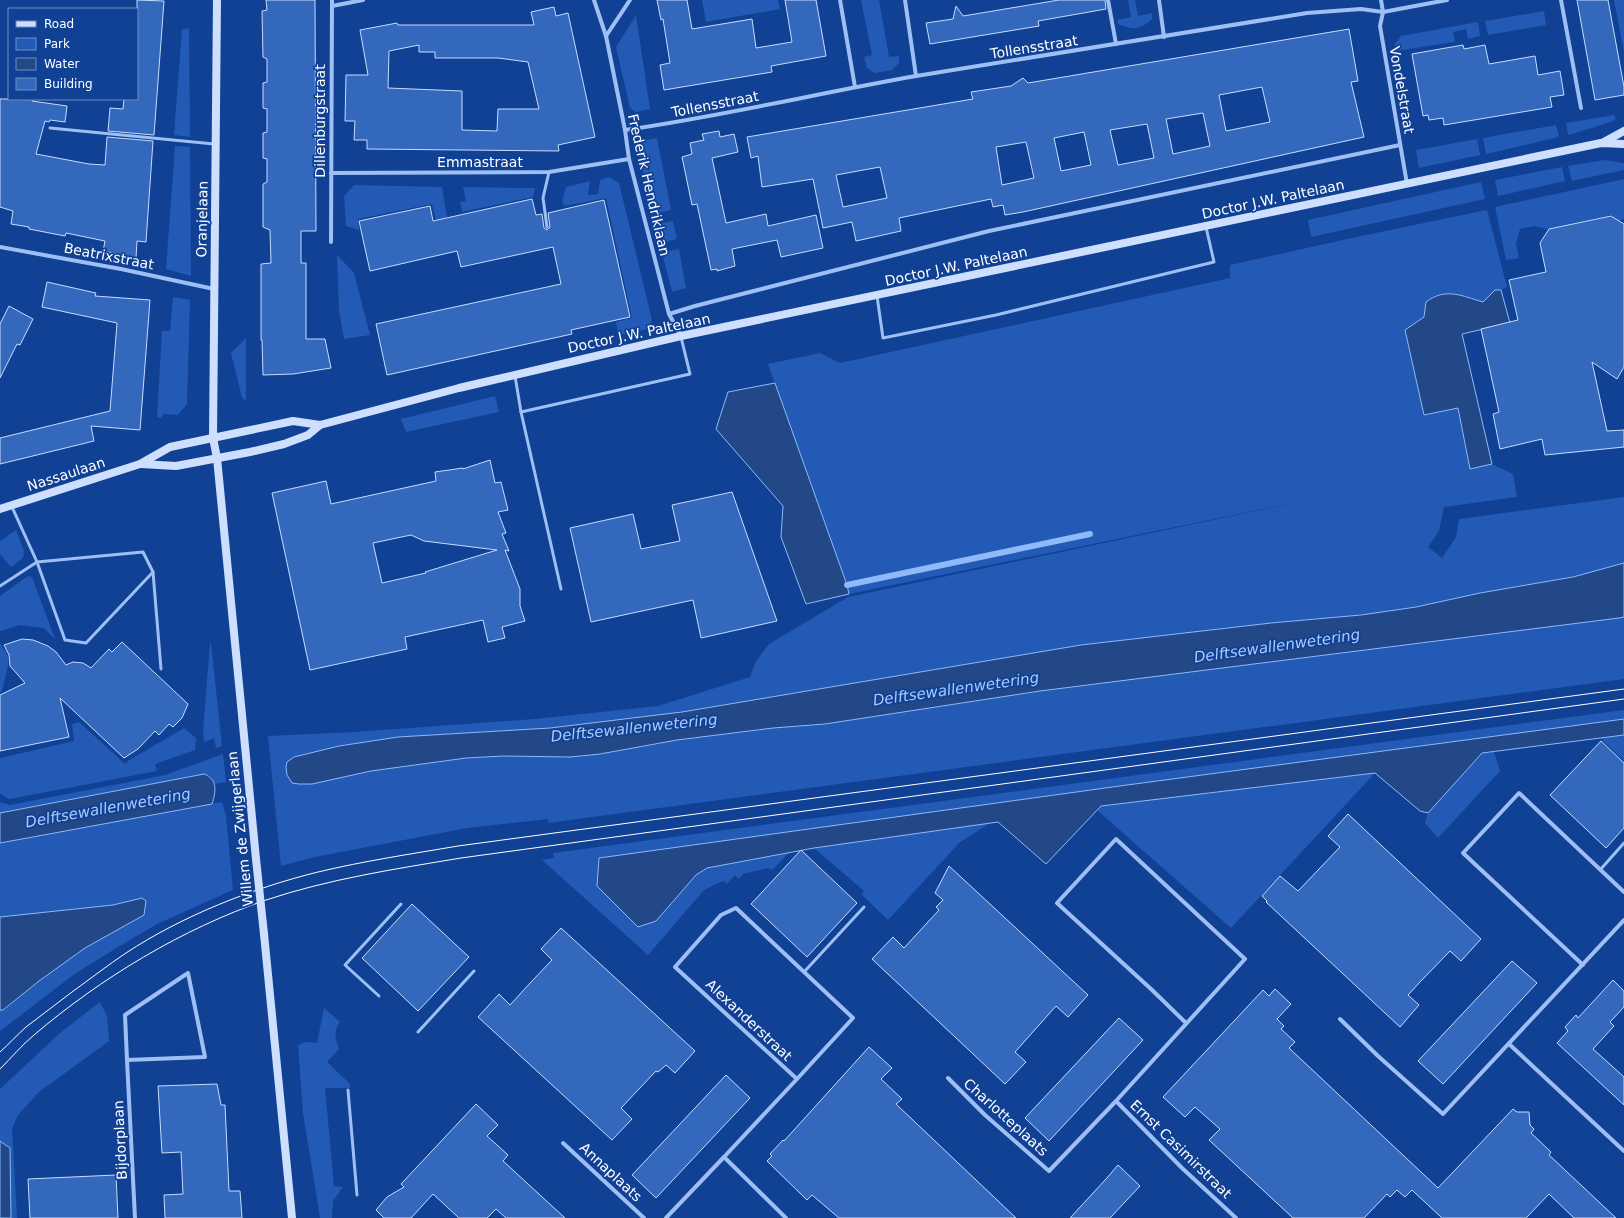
<svg xmlns="http://www.w3.org/2000/svg" width="1624" height="1218" font-family="'DejaVu Sans',sans-serif">
<style>
.green{fill:#225ab5}
.water{fill:#234887;stroke:#8fb9f8}
.lines{fill:none;stroke-linecap:round;stroke-linejoin:round}
.stream{stroke:#8fb9f8;stroke-width:6}
.building{fill:#3468bc;stroke:#c6dcfe;fill-rule:evenodd}
.lane{stroke:#9ebff4;stroke-width:3}
.street{stroke:#9ebff4;stroke-width:4}
.secondary{stroke:#cedffd;stroke-width:8}
.tram{stroke:#fff;stroke-width:1}
.secondary-bridge{stroke:#cedffd;stroke-width:8}
.labels{text-anchor:middle;stroke-width:3.5;stroke-linejoin:round;paint-order:stroke}
.street-label{font-size:14px;fill:#fff;stroke:#104195}
.water-label{font-size:15px;font-style:italic;fill:#aacafb;stroke:#104195}
</style>
<rect width="100%" height="100%" fill="#104195"/>
<g class="green">
<polygon points="702,0 778,0 780,9 706,22"/>
<polygon points="861,0 879,0 889,57 899,56 899,63 892,70 875,73 867,68 864,57 872,55"/>
<path d="M1128 0H1135L1138 16 1152 13V19C1140 30 1133 30 1118 24L1117 20 1131 17Z"/>
<polygon points="1614,0 1624,0 1624,52"/>
<polygon points="1544,11 1546,25 1488,35 1485,21"/>
<polygon points="636,15 650,109 636,112 630,108 616,47"/>
<polygon points="1478,22 1480,36 1468,39 1466,29 1453,32 1455,42 1396,51 1395,44 1401,36"/>
<polygon points="189,28 190,137 174,135 182,29"/>
<polygon points="1614,115 1616,119 1611,122 1568,135 1566,123"/>
<polygon points="1556,125 1559,137 1486,154 1483,138"/>
<polygon points="657,138 671,210 653,214 638,151 641,141"/>
<polygon points="1477,139 1480,155 1419,168 1416,150"/>
<polygon points="175,146 190,147 191,276 166,269"/>
<polygon points="1604,160 1624,163 1624,170 1572,181 1568,166"/>
<polygon points="1562,167 1565,181 1498,196 1495,180"/>
<polygon points="609,177 619,183 652,320 648,329 619,335 616,322 632,318 606,198 564,206 562,201 566,187 590,181 588,195 598,194 600,180"/>
<polygon points="1624,179 1624,219 1619,221 1611,215 1547,229 1534,226 1520,229 1516,244 1519,258 1506,260 1495,207"/>
<polygon points="1481,182 1485,199 1311,237 1308,220"/>
<polygon points="354,185 442,187 450,234 440,236 432,204 358,219 359,230 346,226 344,196"/>
<polygon points="463,187 535,188 533,197 462,212 460,202 466,201"/>
<path d="M1487 210 1507 287 1501 290H1495L1483 302 1451 293 1426 302 1424 317 1458 408 1470 469 1492 464 1513 474 1517 497 1444 507 1439 531 1428 547 1442 558 1456 537 1459 519 1624 497V563L1573 577 1480 593 1416 607 1361 615 1271 623 1081 645 682 712 550 728 398 737 339 746 294 757C284 762 286 771 289 779L312 784 371 771 466 758 503 756 570 757 600 754 677 740 773 728 825 724 1040 691 1624 617V679L548 823V819L467 828 315 857 281 866 268 736 354 732 534 719 658 706 750 677 756 661 769 644 848 597 1317 498 849 594 768 364 820 353 840 363 1230 278V265L1361 236Z"/>
<polygon points="673,221 677,239 661,243 656,224"/>
<polygon points="679,249 686,288 672,292 662,252"/>
<polygon points="337,255 354,273 370,335 344,339 339,311"/>
<polygon points="173,297 190,300 187,404 178,415 164,414 161,418 157,417 162,331 170,331"/>
<polygon points="246,338 246,401 242,398 231,353"/>
<polygon points="495,396 499,412 406,432 401,419"/>
<polygon points="16,530 24,551 23,558 11,567 0,554 0,541"/>
<polygon points="28,576 32,577 55,639 44,628 20,625 0,631 0,596"/>
<polygon points="0,643 8,656 8,666 2,691 0,692"/>
<polygon points="210,643 211,643 222,746 216,748 214,738 204,742 203,731"/>
<polygon points="1624,710 1624,719 1127,785 599,858 656,921 696,875 707,868 789,853 772,870 768,868 743,874 739,879 735,875 727,884 723,881 704,890 648,955 542,860 554,858 553,853"/>
<polygon points="79,722 125,764 128,761 184,728 196,738 195,750 155,764 157,771 10,799 5,797 0,793 0,758 74,741 72,724"/>
<polygon points="1624,735 1624,761 1600,738"/>
<polygon points="1494,752 1500,771 1438,838 1425,823 1428,813 1482,753"/>
<polygon points="223,754 226,782 215,784 210,776 204,774 0,813 0,802 10,805 165,775"/>
<polygon points="1375,773 1231,928 1097,810 1101,806"/>
<polygon points="222,802 226,816 233,890 157,924 123,944 76,973 0,1031 0,1010 4,1010 39,981 85,948 144,915 141,898 113,905 0,917 0,843"/>
<polygon points="990,823 960,842 888,920 861,894 864,891 814,848"/>
<polygon points="100,1002 107,1016 109,1041 39,1092 18,1115 12,1129 17,1218 0,1218 0,1089 60,1033"/>
<path d="M324 1008 340 1022C333 1032 335 1038 339 1049L327 1062 350 1084V1088H325L334 1186 343 1187 333 1201 332 1218H320L303 1113 298 1045 305 1042 317 1043Z"/>
</g>
<g class="water">
<path d="M1495 290H1501L1510 323 1462 334 1492 464 1470 469 1458 408 1424 415 1405 330 1424 317 1426 302C1446 287 1462 296 1483 302Z"/>
<polygon points="775,383 847,585 849,594 806,604 781,537 783,506 716,429 728,392"/>
<polygon points="1624,563 1624,617 1619,618 1040,691 825,724 773,728 677,740 600,754 570,757 503,756 466,758 371,771 312,784 299,784 292,783 287,775 286,767 287,762 294,757 339,746 398,737 550,728 682,712 1081,645 1271,623 1361,615 1416,607 1480,593 1573,577"/>
<polygon points="1624,719 1624,735 1482,753 1428,813 1420,811 1375,773 1101,806 1046,864 998,822 814,848 707,868 696,875 656,921 638,927 597,886 599,858 1127,785"/>
<path d="M204 774C218 779 216 792 212 804L0 843V813Z"/>
<polygon points="142,898 146,901 144,915 85,948 39,981 3,1010 0,1010 0,917 113,905"/>
<polygon points="0,1141 10,1148 11,1218 0,1218"/>
</g>
<g class="lines">
<polyline class="stream" points="847,585 1090,534"/>
</g>
<g class="building">
<polygon points="137,0 164,1 154,135 108,131 110,108 123,109 124,99 137,99"/>
<polygon points="266,0 315,0 316,231 301,231 301,263 306,263 306,339 325,339 331,368 293,374 263,375 262,340 261,340 261,264 271,263 270,230 263,227 263,184 267,182 267,159 263,158 263,133 267,132 267,109 263,108 263,83 267,82 267,59 263,57 262,11 267,10"/>
<polygon points="657,0 687,0 692,29 752,19 756,48 792,42 785,0 816,0 826,56 771,66 772,72 664,90 660,65 670,63 663,19 661,20"/>
<polygon points="1059,0 1105,0 1106,9 1038,21 1039,26 930,44 926,23 953,19 956,6 963,16"/>
<polygon points="1577,0 1608,0 1624,87 1624,95 1595,100"/>
<path d="M554 7 556 16 568 13 595 137 558 145 559 151 367 149V140H354L355 121H345L346 75H368L360 30 397 23 398 25H534L531 12ZM419 45V52H435V58H498L528 62 539 109H498L497 131 462 130V91L388 88 389 51Z"/>
<path d="M1349 29 1358 81 1351 82 1364 137 1023 212 1005 215 1003 205 993 207 991 199 899 218 901 231 856 241 852 222 823 228 813 179 762 187 758 156 751 158 747 137 973 99 971 92 1011 86 1023 78 1028 83ZM1262 87 1270 122 1226 131 1219 95ZM1203 113 1210 146 1173 154 1166 119ZM1147 124 1154 158 1118 165 1110 130ZM1084 132 1091 165 1061 171 1054 138ZM1026 142 1034 178 1002 185 996 147ZM880 167 887 198 843 207 836 175Z"/>
<polygon points="1463,45 1464,49 1485,45 1489,64 1535,56 1538,75 1560,71 1564,95 1550,97 1552,107 1444,125 1443,118 1429,120 1428,115 1423,116 1412,54"/>
<polygon points="0,99 33,99 32,101 67,106 65,122 50,120 49,122 45,121 36,154 89,164 105,165 107,137 153,141 146,242 137,241 136,258 103,251 105,241 66,233 65,236 29,229 29,227 11,224 13,211 0,207"/>
<polygon points="719,131 720,137 734,134 738,152 712,158 726,223 766,214 768,226 816,215 823,248 781,257 777,240 732,249 735,266 717,271 717,269 711,270 697,204 692,205 682,157 692,154 690,143 704,140 702,134"/>
<polygon points="532,199 536,215 542,214 544,228 547,230 550,227 548,213 604,200 630,317 571,330 572,334 387,375 376,324 561,284 553,247 461,267 457,251 370,271 359,221 430,206 433,221"/>
<polygon points="1611,216 1624,224 1624,367 1617,379 1592,362 1607,431 1624,430 1624,447 1545,455 1542,439 1500,449 1493,414 1499,412 1481,329 1518,320 1509,280 1546,272 1540,243 1549,229"/>
<polygon points="47,282 96,293 95,296 150,300 140,430 91,426 94,441 0,464 0,438 110,411 117,323 42,307"/>
<polygon points="9,306 33,319 20,345 17,344 0,378 0,324"/>
<path d="M490 460 495 483 501 482 508 510 498 512 506 533 502 534 509 551 505 550 520 589V606L525 621 502 627 505 638 488 642 483 620 405 637 407 649 310 670 272 493 326 481 331 504 436 481 435 472 463 468V469ZM411 535 424 541 497 550 425 572 426 573 382 583 373 543Z"/>
<polygon points="732,492 777,621 701,638 693,600 591,622 570,528 633,514 641,549 680,541 672,505"/>
<polygon points="22,639 33,640 48,646 56,652 66,665 73,662 83,663 91,668 109,649 112,652 122,642 188,704 182,718 173,727 169,724 159,735 155,731 138,749 124,758 60,698 69,737 0,751 0,695 25,683 10,666 9,655 4,645"/>
<polygon points="1601,741 1624,763 1624,828 1606,848 1550,795"/>
<polygon points="1348,814 1481,939 1461,961 1450,951 1421,981 1408,995 1419,1005 1400,1027 1266,902 1267,901 1262,896 1280,876 1298,891 1340,847 1328,836"/>
<polygon points="801,850 857,903 807,957 751,904"/>
<polygon points="949,866 1088,995 1068,1017 1056,1006 1015,1052 1026,1062 1005,1084 872,959 893,937 904,948 939,910 936,907 943,900 935,893"/>
<polygon points="412,904 469,957 418,1011 362,958"/>
<polygon points="561,928 695,1051 675,1073 666,1065 658,1072 656,1071 621,1108 632,1119 612,1140 478,1017 499,994 510,1005 532,981 552,960 541,949"/>
<polygon points="1512,961 1537,983 1443,1084 1418,1061"/>
<polygon points="1613,980 1624,991 1624,1007 1610,1022 1614,1026 1593,1049 1624,1077 1624,1105 1557,1043 1568,1031 1565,1027 1576,1015 1578,1018"/>
<polygon points="1275,989 1291,1004 1277,1019 1284,1026 1281,1029 1295,1042 1289,1048 1438,1188 1513,1109 1517,1112 1529,1112 1530,1125 1534,1129 1531,1133 1551,1152 1549,1155 1616,1218 1574,1218 1549,1194 1526,1218 1442,1218 1412,1190 1405,1197 1397,1190 1390,1197 1387,1194 1364,1218 1293,1218 1209,1140 1220,1129 1195,1107 1185,1117 1163,1097 1263,990 1269,996"/>
<polygon points="1119,1018 1143,1040 1049,1141 1025,1118"/>
<polygon points="869,1047 892,1068 881,1079 902,1099 896,1104 1016,1218 839,1218 812,1195 807,1200 767,1161 772,1156 770,1154 783,1140 784,1141"/>
<polygon points="726,1075 750,1098 656,1198 632,1175"/>
<polygon points="217,1084 221,1105 225,1105 229,1191 240,1191 242,1218 165,1218 164,1195 183,1194 181,1152 162,1153 158,1086"/>
<polygon points="476,1104 498,1125 487,1136 508,1155 503,1161 565,1218 506,1218 496,1209 487,1218 459,1218 433,1194 411,1218 384,1218 376,1210 387,1197 404,1187 401,1184"/>
<polygon points="1118,1165 1140,1186 1110,1218 1070,1218 1106,1179"/>
<polygon points="116,1175 118,1218 30,1218 28,1179"/>
</g>
<g class="lines">
<g class="lane">
<polyline points="50,128 214,144"/>
<polyline points="547,227 543,198 549,172"/>
<polyline points="877,296 883,338 996,315 1214,262 1206,227"/>
<polyline points="515,376 521,412 690,374 681,337"/>
<polyline points="521,412 561,589"/>
<polyline points="12,507 37,562 65,640 86,643 153,572"/>
<polyline points="0,586 37,562 143,552 153,572 161,669"/>
<polyline points="1600,870 1624,843"/>
<polyline points="804,972 864,907"/>
<polyline points="379,996 345,965 401,904"/>
<polyline points="418,1032 474,971"/>
<polyline points="348,1090 357,1195"/>
</g>
<g class="street">
<polyline points="594,0 606,36 625,130 629,159 669,314 681,336"/>
<polyline points="840,0 855,87"/>
<polyline points="905,0 916,76"/>
<polyline points="1108,0 1116,44"/>
<polyline points="1159,0 1164,37"/>
<polyline points="1381,0 1383,12 1380,26 1407,184"/>
<polyline points="1561,0 1581,108"/>
<polyline points="332,6 363,0"/>
<polyline points="606,36 630,0"/>
<path d="M625 130C723 116 819 93 916 76L1307 13 1361 9 1383 12 1447 0"/>
<polyline points="331,173 549,172 629,159"/>
<polyline points="331,242 332,0"/>
<polyline points="0,247 121,269 214,289"/>
<polyline points="669,314 695,306 989,231 1400,145"/>
<polyline points="1583,965 1463,853 1519,793 1624,892"/>
<polyline points="1340,1019 1378,1056 1443,1114 1624,920"/>
<polyline points="1186,1023 1151,989 1057,903 1116,839 1245,959 1116,1101 1182,1168 1236,1218"/>
<polyline points="1509,1044 1624,1151"/>
<polyline points="127,1060 205,1057 188,973 125,1015 127,1060 135,1218"/>
<polyline points="948,1078 985,1115 1049,1171 1116,1101"/>
<polyline points="563,1143 644,1218"/>
<polyline points="666,1218 724,1157"/>
<polyline points="786,1218 724,1157 797,1079 675,967 721,915 736,908 853,1018 797,1079"/>
</g>
<g class="secondary">
<polyline points="217,0 213,438 217,458 256,859"/>
<polyline points="1602,143 1624,131"/>
<polyline points="141,464 176,466 250,452 284,444 308,435 320,425"/>
<polyline points="0,509 140,464 170,447 293,421 320,425 459,388 681,336 1601,143 1624,144"/>
<polyline points="264,934 292,1218"/>
</g>
<g class="tram">
<path d="M0 1052C9 1044 17 1035 26 1027 41 1015 57 1004 72 992 90 979 108 965 126 953 182 916 253 888 318 872 364 861 411 854 458 846L1624 689"/>
<path d="M0 1069C11 1058 22 1045 34 1035 101 978 182 929 266 900 329 879 395 869 461 858L1624 699"/>
</g>
<polyline class="secondary-bridge" points="256,859 264,934"/>
</g>
<g class="labels">
<g class="street-label">
<text transform="translate(1034 47) rotate(-9)" y="5">Tollensstraat</text>
<text transform="translate(1402 90) rotate(80)" y="5">Vondelstraat</text>
<text transform="translate(715 104) rotate(-11)" y="5">Tollensstraat</text>
<text transform="translate(320 121) rotate(-90)" y="5">Dillenburgstraat</text>
<text x="480" y="167">Emmastraat</text>
<text transform="translate(649 185) rotate(77)" y="5">Frederik Hendriklaan</text>
<text transform="translate(1273 199) rotate(-12)" y="5">Doctor J.W. Paltelaan</text>
<text transform="translate(202 219) rotate(-89)" y="5">Oranjelaan</text>
<text transform="translate(109 256) rotate(11)" y="5">Beatrixstraat</text>
<text transform="translate(956 266) rotate(-12)" y="5">Doctor J.W. Paltelaan</text>
<text transform="translate(639 333) rotate(-12)" y="5">Doctor J.W. Paltelaan</text>
<text transform="translate(66 474) rotate(-18)" y="5">Nassaulaan</text>
<text transform="translate(240 829) rotate(-96)" y="5">Willem de Zwijgerlaan</text>
<text transform="translate(749 1020) rotate(43)" y="5">Alexanderstraat</text>
<text transform="translate(1006 1117) rotate(42)" y="5">Charlotteplaats</text>
<text transform="translate(120 1140) rotate(-93)" y="5">Bijdorplaan</text>
<text transform="translate(1181 1149) rotate(44)" y="5">Ernst Casimirstraat</text>
<text transform="translate(611 1172) rotate(43)" y="5">Annaplaats</text>
</g>
<g class="water-label">
<text transform="translate(1277 646) rotate(-8)" y="5">Delftsewallenwetering</text>
<text transform="translate(956 689) rotate(-8)" y="5">Delftsewallenwetering</text>
<text transform="translate(634 728) rotate(-6)" y="5">Delftsewallenwetering</text>
<text transform="translate(108 808) rotate(-10)" y="5">Delftsewallenwetering</text>
</g>
</g>
<rect x="8" y="8" width="130" height="92" fill="#104195" stroke="#708dbf"/>
<rect x="16" y="21" width="20" height="6" fill="#cedffd" stroke="#708dbf"/>
<text x="44" y="28" font-size="12" fill="#ffffff">Road</text>
<rect x="16" y="38" width="20" height="12" fill="#225ab5" stroke="#708dbf"/>
<text x="44" y="48" font-size="12" fill="#ffffff">Park</text>
<rect x="16" y="58" width="20" height="12" fill="#234887" stroke="#708dbf"/>
<text x="44" y="68" font-size="12" fill="#ffffff">Water</text>
<rect x="16" y="78" width="20" height="12" fill="#3468bc" stroke="#708dbf"/>
<text x="44" y="88" font-size="12" fill="#ffffff">Building</text>
</svg>
